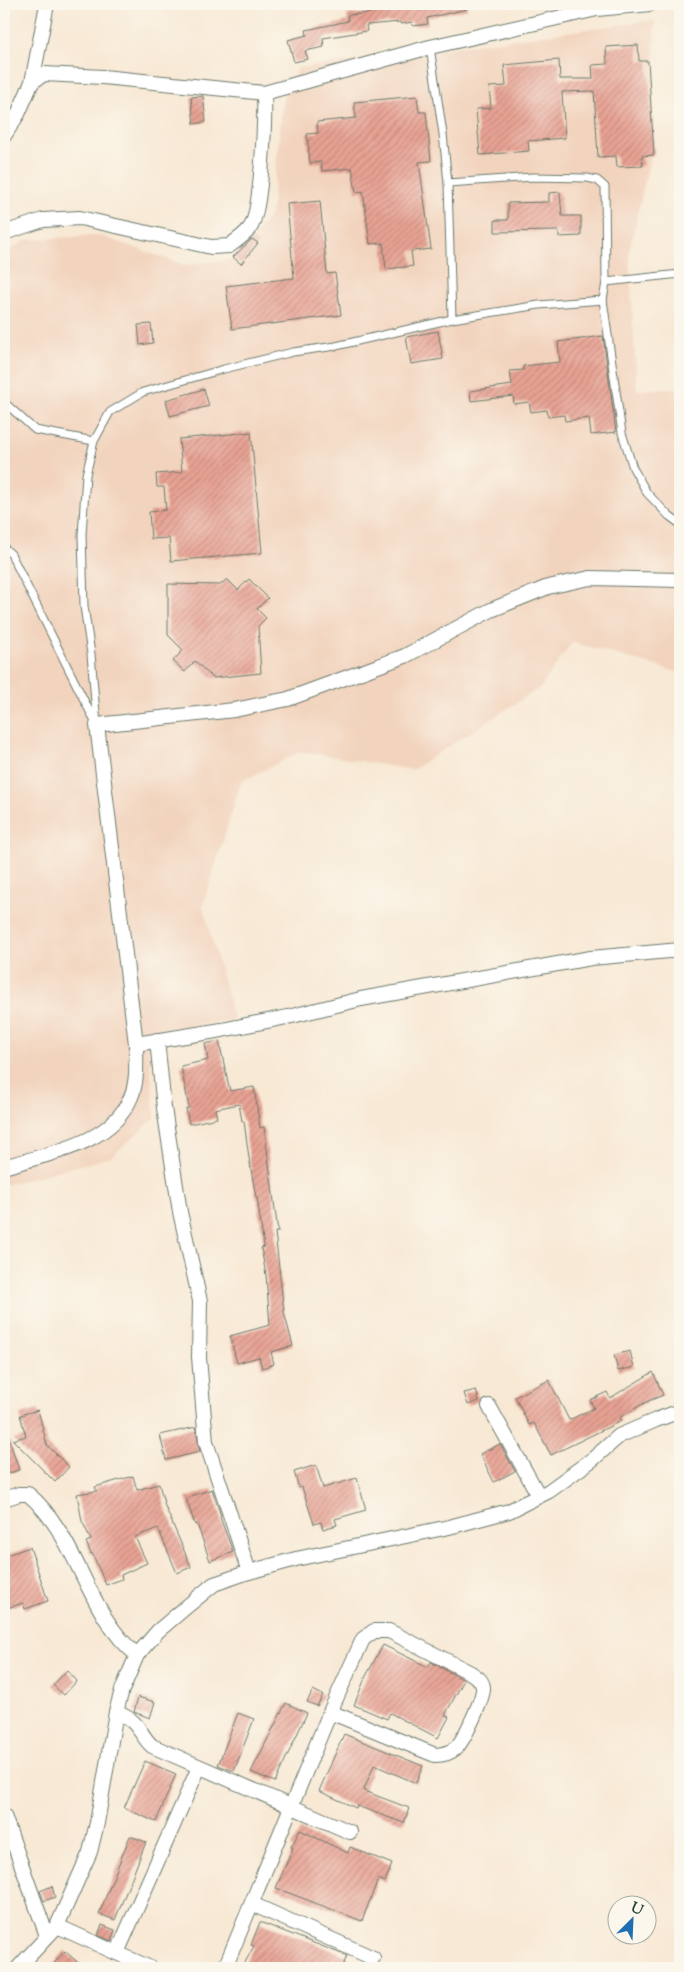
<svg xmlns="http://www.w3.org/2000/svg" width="684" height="1972" font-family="'Sorts Mill Goudy',serif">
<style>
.built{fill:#f2d4be}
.building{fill:url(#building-hatch)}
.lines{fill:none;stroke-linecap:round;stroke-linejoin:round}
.service-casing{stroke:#6b796c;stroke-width:9}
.minor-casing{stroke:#6b796c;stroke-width:16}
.service{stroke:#fff;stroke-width:7}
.minor{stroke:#fff;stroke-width:14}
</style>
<defs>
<pattern id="building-hatch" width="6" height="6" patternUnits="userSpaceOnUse" patternTransform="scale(1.25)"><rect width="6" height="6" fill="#e9a394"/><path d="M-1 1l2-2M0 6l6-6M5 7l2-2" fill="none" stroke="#bc867a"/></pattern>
</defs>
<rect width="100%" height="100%" fill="#fbf7ec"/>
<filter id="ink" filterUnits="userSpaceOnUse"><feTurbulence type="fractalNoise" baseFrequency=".02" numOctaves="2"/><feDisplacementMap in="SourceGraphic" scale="10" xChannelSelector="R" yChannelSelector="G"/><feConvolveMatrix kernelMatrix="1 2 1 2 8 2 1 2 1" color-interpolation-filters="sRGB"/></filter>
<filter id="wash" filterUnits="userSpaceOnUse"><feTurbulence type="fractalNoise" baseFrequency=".0096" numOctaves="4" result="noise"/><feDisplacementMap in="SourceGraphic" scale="20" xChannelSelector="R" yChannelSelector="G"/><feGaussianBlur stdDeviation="1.12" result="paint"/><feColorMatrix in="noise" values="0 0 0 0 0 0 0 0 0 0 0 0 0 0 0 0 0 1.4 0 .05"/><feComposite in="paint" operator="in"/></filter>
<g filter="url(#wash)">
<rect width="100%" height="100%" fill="#f8e9d5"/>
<polygon class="built" points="655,20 652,150 629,252 637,390 680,388 680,673 572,642 541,687 412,770 301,751 241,782 203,906 234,1021 147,1030 155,1118 111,1157 4,1185 4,253 27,240 98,235 184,265 236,259 271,214 284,91 299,68"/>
<g id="blocks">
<g class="building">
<polygon points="371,4 466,4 467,9 427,18 428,24 413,26 412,22 401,24 400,22 366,25 367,31 323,38 324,47 305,51 308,59 294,62 288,40 307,35 306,30 348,21 347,15 371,13"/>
<polygon points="638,45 639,61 648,61 654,155 642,156 643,166 617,167 616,156 598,157 594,91 562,92 565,138 528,141 529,151 480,155 476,109 491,108 489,87 506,86 504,65 559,60 560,79 593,79 592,65 607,64 606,47"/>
<polygon points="203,96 206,122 194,124 191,97"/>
<polygon points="417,96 419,112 426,112 431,161 419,162 431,249 411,251 413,266 386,269 383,243 370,244 363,191 356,192 352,168 322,171 321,162 310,163 307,134 318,133 317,122 356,118 354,102"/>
<polygon points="560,192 562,216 581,216 581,236 559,237 559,231 495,232 495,220 508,220 508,203 549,202 549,193"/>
<polygon points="320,201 327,274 335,273 341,315 232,329 226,286 294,278 287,204"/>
<polygon points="252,239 258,243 241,264 233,257"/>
<polygon points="151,324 153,343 140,345 138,325"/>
<polygon points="438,331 443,359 411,364 406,337"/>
<polygon points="603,336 616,432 591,435 589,418 565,421 564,415 548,417 547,410 531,412 529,402 514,404 513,396 471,401 470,391 512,385 510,371 523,370 523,366 560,362 558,342"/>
<polygon points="204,389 209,406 170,416 166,400"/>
<polygon points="251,432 262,553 171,561 169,538 151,539 149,512 166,510 164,487 157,487 156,474 182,472 179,439"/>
<polygon points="227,579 238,590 249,579 268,598 257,609 266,618 258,626 261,673 213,678 195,661 185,672 173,661 183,650 168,635 168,584 220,585"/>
<polygon points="219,1041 230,1091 254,1087 260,1128 264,1127 278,1232 275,1232 284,1312 293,1346 271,1352 274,1364 262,1368 259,1357 237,1363 230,1336 270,1325 266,1275 261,1248 264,1247 257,1197 256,1197 249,1158 244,1121 242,1121 239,1104 215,1109 217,1118 189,1124 186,1109 189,1108 181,1066 208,1060 205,1044"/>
<polygon points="630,1351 634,1367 618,1371 614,1355"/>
<polygon points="653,1372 663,1395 646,1402 619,1418 621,1421 551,1455 534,1423 529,1425 515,1397 549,1380 569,1420 594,1408 590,1400 607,1392 610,1398"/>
<polygon points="476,1390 479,1401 468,1405 464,1393"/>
<polygon points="38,1410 47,1445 69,1467 55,1482 13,1440 26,1436 20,1415"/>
<polygon points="196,1427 200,1452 166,1460 160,1435"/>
<polygon points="6,1430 19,1470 4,1475 4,1431"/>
<polygon points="500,1444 515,1471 494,1482 480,1454"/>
<polygon points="316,1465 323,1488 357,1478 366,1510 335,1519 337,1525 323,1529 321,1522 314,1524 302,1487 299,1488 294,1472"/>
<polygon points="133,1476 137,1490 159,1484 165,1506 191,1567 177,1573 158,1528 135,1537 147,1563 121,1575 122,1579 106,1585 92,1553 91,1554 86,1542 91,1540 82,1521 77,1494 97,1491 95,1487"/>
<polygon points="212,1489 221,1516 220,1517 233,1552 210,1561 197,1524 195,1525 186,1498"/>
<polygon points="30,1547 48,1601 25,1609 23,1603 4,1609 4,1556"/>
<polygon points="383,1645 428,1667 431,1662 464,1680 445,1715 449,1717 438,1738 390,1713 387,1719 354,1705 366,1676"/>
<polygon points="67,1670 77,1681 64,1695 53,1685"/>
<polygon points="313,1690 323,1695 317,1706 307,1702"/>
<polygon points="138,1697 155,1702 150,1718 134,1712"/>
<polygon points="286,1703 307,1713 275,1782 251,1772"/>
<polygon points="238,1713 254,1719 234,1771 218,1765"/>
<polygon points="344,1734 423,1766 416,1783 374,1765 365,1787 364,1791 409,1808 404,1823 357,1806 356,1808 319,1791"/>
<polygon points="145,1761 176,1774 156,1822 124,1808"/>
<polygon points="300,1830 348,1853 350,1847 392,1864 385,1882 378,1879 362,1921 276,1888 293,1848 291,1847"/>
<polygon points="130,1836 146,1842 115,1920 99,1914"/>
<polygon points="52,1886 55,1897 44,1901 40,1891"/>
<polygon points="260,1922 347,1956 342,1968 242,1968 254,1946 251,1945"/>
<polygon points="102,1925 115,1930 111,1941 98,1935"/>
<polygon points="65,1951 84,1968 50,1968"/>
</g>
</g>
</g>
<g filter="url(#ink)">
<use href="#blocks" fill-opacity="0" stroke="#6b796c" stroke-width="1"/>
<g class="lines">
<g class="service-casing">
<g id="service">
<polyline points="430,47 443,134 448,183 452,319 539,305 603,300"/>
<polyline points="448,183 533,177 587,178 597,180 605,187 606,282 603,300 622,433 633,468 647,493 669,516 680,524"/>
<polyline points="606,282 680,274"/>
<polyline points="4,402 35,430 94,441"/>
<polyline points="4,548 11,554 94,720"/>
<polyline points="97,725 91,654 84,606 82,535 86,475 94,441 110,412 143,392 224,369 293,352 336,346 452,319"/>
</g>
</g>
<g class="minor-casing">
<g id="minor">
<polyline points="32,82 44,74 103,77 264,93"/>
<polyline points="4,136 18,114 32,82 47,4"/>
<path d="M4 233 43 220 80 218 211 247 229 246C236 241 245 235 250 228 262 212 265 117 264 93L430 47 597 9 650 4"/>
<polyline points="157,1040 164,1108 180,1212 200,1301 199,1357 206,1442 249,1572"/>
<polyline points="136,1044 222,1030 292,1016 361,999 591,958 680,950"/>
<path d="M4 1167C49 1153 111 1145 131 1097 138 1081 136 1061 136 1044L97 725 234 710 288 699 405 656 491 610 548 587 590 578 680 580"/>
<polyline points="489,1406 539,1496"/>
<path d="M4 1499 19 1494H28C78 1535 86 1614 137 1655"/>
<path d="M116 1712C123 1715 129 1718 134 1723 141 1730 144 1739 152 1746L350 1832"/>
<polyline points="4,1816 47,1936"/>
<polyline points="252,1904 373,1958"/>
<polyline points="57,1926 150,1968"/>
<polyline points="117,1953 199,1767"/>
<polyline points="18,1968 57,1926 90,1852 97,1823 116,1712 122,1690 137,1655 158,1631 185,1608 214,1584 249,1572 296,1559 449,1527 509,1511 549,1491 593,1459 619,1436 656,1420 680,1411"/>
<path d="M225 1968 330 1712 363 1639 374 1631H389L471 1673C477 1677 482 1680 483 1687 484 1698 464 1740 456 1748 450 1753 442 1755 435 1755L330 1712"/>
</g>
</g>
<use href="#service" class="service"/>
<use href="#minor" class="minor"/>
</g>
</g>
<rect width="684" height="1972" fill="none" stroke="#fbf7ec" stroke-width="20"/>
<g transform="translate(632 1920) rotate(24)"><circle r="24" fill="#fbf7ec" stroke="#a3ada2"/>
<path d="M0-4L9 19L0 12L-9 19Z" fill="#1f6fb2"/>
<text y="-8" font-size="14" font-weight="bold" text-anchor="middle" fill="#1f3d34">U</text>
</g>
</svg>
